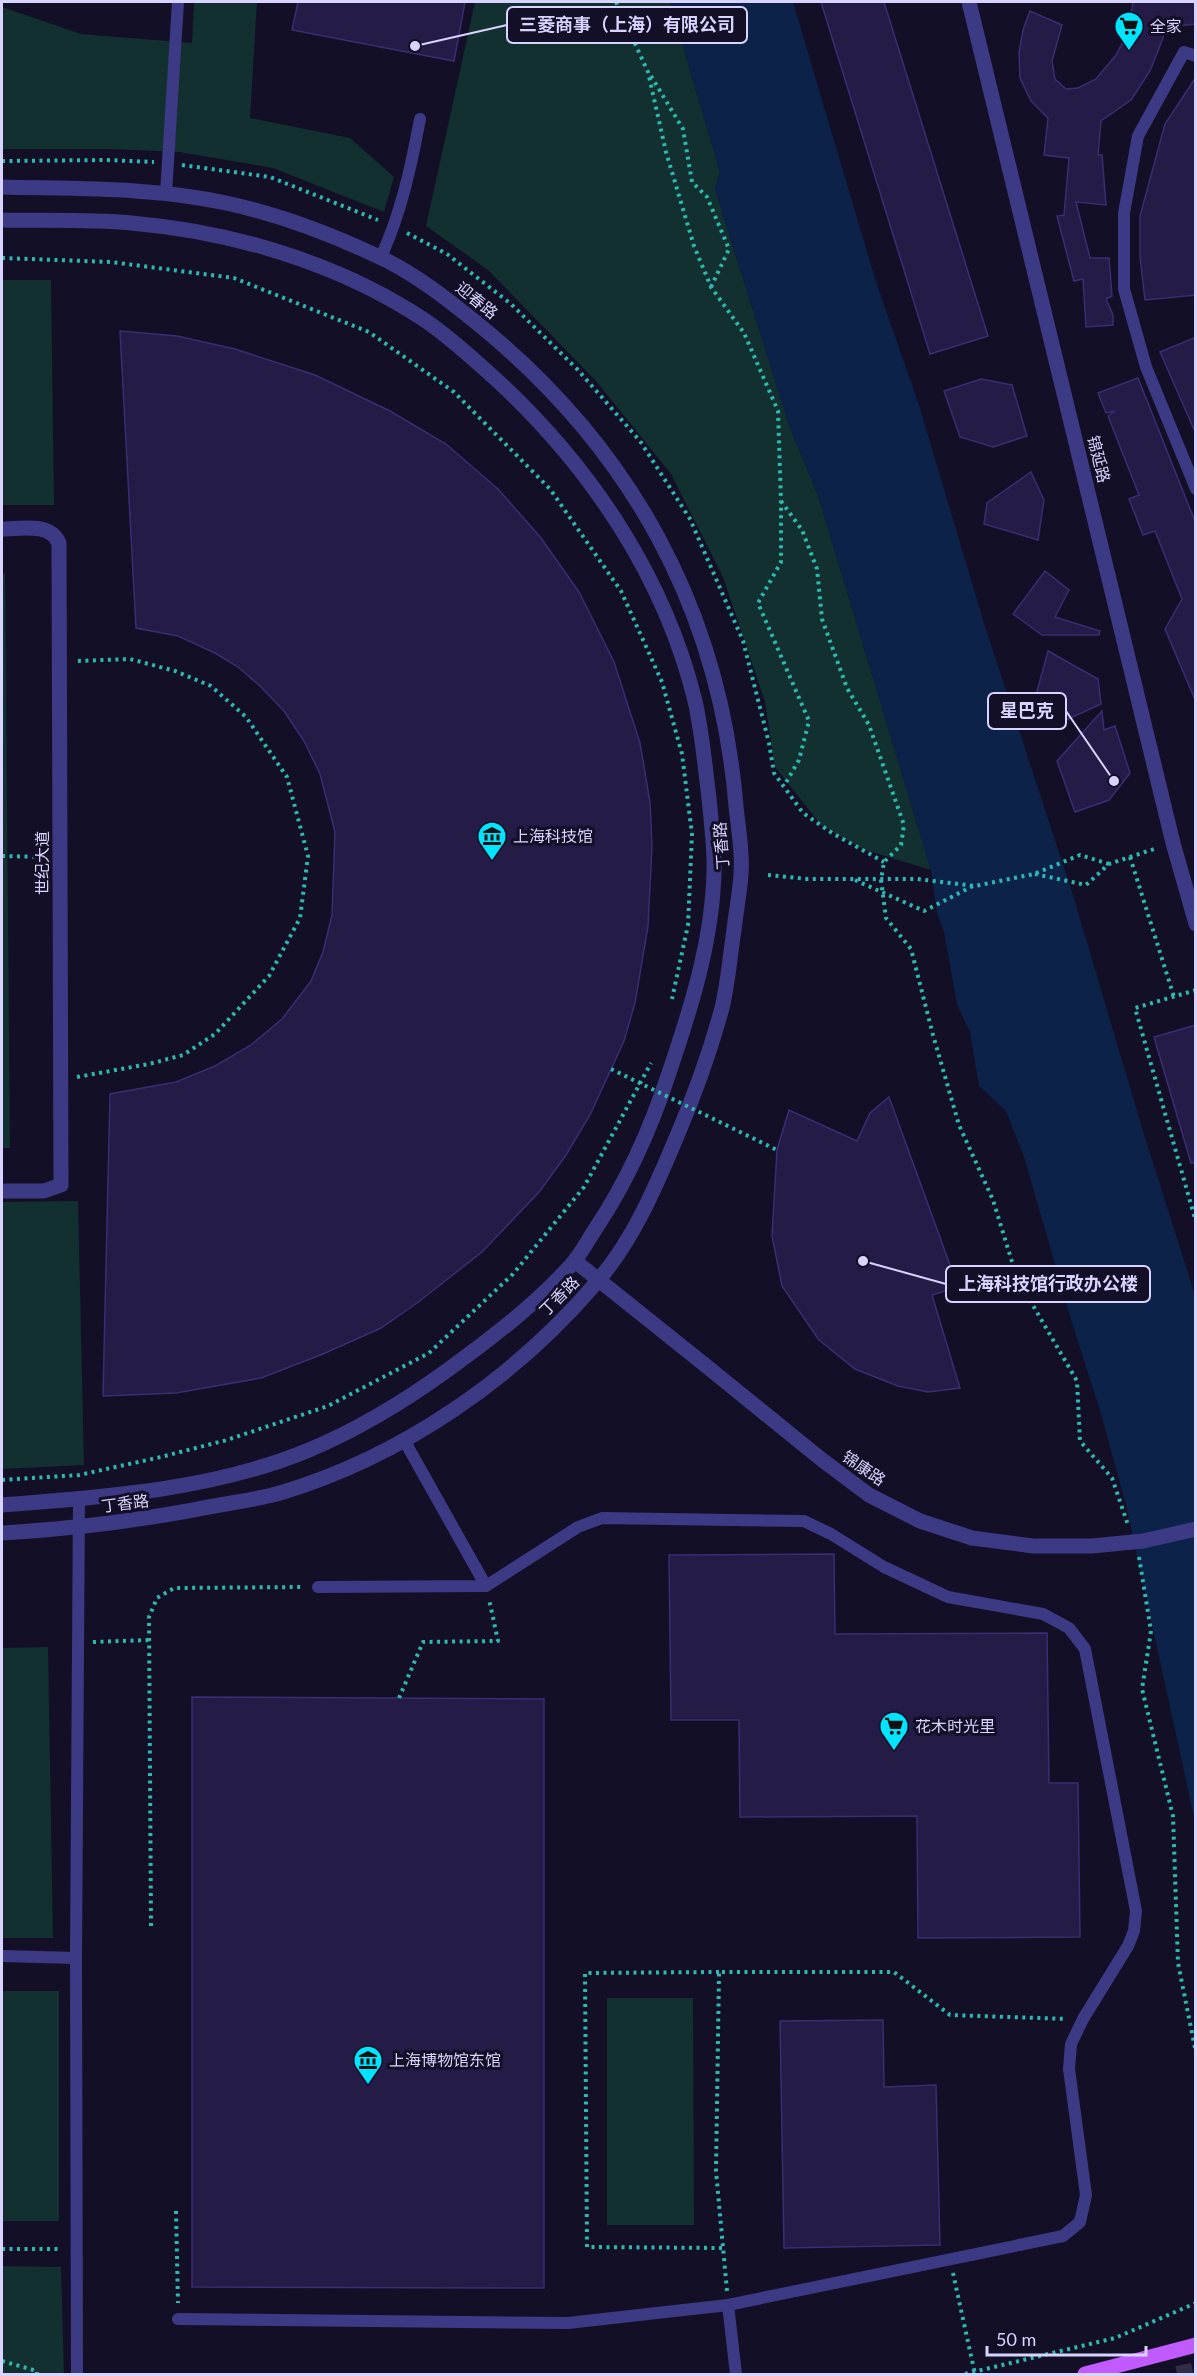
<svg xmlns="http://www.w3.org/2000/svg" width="1197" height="2376" font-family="Lato,'Noto Sans SC',sans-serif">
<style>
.green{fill:#12302f}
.water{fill:#0c2248}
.building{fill:#241b47;stroke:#3b2d73;stroke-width:1.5}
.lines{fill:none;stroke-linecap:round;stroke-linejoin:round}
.trunk-tunnel{stroke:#312d47;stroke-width:16;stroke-dasharray:16 8;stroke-linecap:butt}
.path{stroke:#2fb8b0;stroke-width:4;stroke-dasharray:3 4.5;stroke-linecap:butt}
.service{stroke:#3d3a85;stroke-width:12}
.minor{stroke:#3d3a85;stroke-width:15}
.tertiary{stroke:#3d3a85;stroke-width:15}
.primary{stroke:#c25bff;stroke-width:15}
.path-bridge{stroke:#2fb8b0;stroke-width:4;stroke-dasharray:3 4.5;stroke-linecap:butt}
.minor-bridge{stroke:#3d3a85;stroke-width:15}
.labels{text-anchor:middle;stroke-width:6;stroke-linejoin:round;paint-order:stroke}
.poi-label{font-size:16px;fill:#d9d4ff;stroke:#130f26;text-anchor:start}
.street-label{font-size:16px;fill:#d9d4ff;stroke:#130f26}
.leader{fill:none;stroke:#d9d4ff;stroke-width:2}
.callout-dot{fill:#d9d4ff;stroke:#130f26;stroke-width:2}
.callout{fill:#130f26;stroke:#d9d4ff;stroke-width:2}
.callout-label{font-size:18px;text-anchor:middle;font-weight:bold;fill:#d9d4ff}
</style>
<rect width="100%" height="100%" fill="#130f26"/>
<g class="green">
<polygon points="194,2 257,2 250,118 350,138 394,177 384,212 273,168 179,152 111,149 2,149 2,7 81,34 192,43"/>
<polygon points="475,2 670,2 720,172 715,189 790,428 818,495 931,870 862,849 821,825 775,767 765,702 723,577 671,474 596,381 488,270 426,226"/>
<polygon points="2,280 51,280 54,505 2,505"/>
<polygon points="2,574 5,574 10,1148 2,1148"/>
<polygon points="78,1201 84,1465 2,1469 2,1202"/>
<polygon points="48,1647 53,1938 2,1938 2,1648"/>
<rect x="2" y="1991" width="57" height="230"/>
<polygon points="607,1998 693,1998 694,2225 607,2225"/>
<polygon points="2,2266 61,2267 64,2374 2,2374"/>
</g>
<polygon class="water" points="670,2 793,2 876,282 919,405 983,620 1072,892 1143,1131 1195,1295 1195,1822 1126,1505 1101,1414 1073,1326 1024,1157 1006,1111 979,1086 970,1032 957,1004 944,932 937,914 931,870 818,495 790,428 715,189 720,172"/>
<g class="building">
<polygon points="298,2 465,2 454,61 292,30"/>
<polygon points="821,2 884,2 988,336 930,354"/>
<polygon points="1133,2 1196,2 1196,24 1165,27 1163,38 1150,71 1131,100 1101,121 1098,155 1102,155 1106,205 1076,202 1090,258 1109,258 1112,296 1106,299 1113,315 1113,325 1086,327 1083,279 1074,281 1057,216 1064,215 1069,158 1044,155 1048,118 1031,101 1020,78 1019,53 1023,30 1030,11 1062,25 1052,61 1055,79 1066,89 1078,88 1096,79 1116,55 1128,32"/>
<polygon points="1196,77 1196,295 1145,300 1140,257 1140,216 1165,124"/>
<polygon points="120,331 177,336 235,349 315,375 390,411 446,444 498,489 541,538 579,592 614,662 640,743 650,802 652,847 648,926 635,1003 624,1041 590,1115 566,1155 540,1191 482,1252 417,1303 381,1328 323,1354 261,1378 176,1393 103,1396 110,1094 176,1082 215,1066 251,1045 282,1019 311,981 323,952 332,915 335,832 320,774 304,741 284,711 259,685 238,667 215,653 178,636 136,628"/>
<polygon points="1196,337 1196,434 1160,352"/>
<polygon points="1138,378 1196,524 1196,702 1165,629 1182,599 1155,531 1143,535 1129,499 1139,495 1108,416 1115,411 1106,413 1098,393"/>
<polygon points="981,379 1012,385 1027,436 993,447 960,437 944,391"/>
<polygon points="1031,472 1044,500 1038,540 984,524 987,503"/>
<polygon points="1045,571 1069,590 1055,617 1100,631 1099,635 1042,635 1013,614"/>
<polygon points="1048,651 1098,679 1101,704 1051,727 1043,695 1036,695"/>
<polygon points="1102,711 1104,730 1115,726 1130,773 1109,800 1075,812 1057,761"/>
<polygon points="1196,1025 1196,1163 1191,1163 1154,1037"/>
<polygon points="889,1097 958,1287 932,1295 960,1388 928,1392 898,1386 855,1369 819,1340 782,1286 772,1236 777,1150 789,1110 857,1141 870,1113"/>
<polygon points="834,1554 835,1634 1047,1633 1049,1783 1078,1783 1080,1937 918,1938 917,1816 740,1817 739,1720 671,1720 669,1555"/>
<polygon points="192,1697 544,1699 544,2288 192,2287"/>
<polygon points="883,2020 884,2087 936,2085 940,2245 784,2248 780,2021"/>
</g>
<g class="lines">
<polyline class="trunk-tunnel" points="1177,2374 1196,2370"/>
<g class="path">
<polyline points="616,2 648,72 666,152 694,246 711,287 744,333 778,411 781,501 781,562 758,603 809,721 799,760 784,786"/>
<polyline points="651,76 683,129 692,182 707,197 729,249 711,287"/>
<polyline points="2,161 107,160 154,162"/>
<polyline points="182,165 270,177 378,220"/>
<polyline points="407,233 447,254 511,304 578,370 640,441 690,519 743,641 769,743 774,773 803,813 832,833 884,862"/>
<polyline points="2,258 111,262 234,278 369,332 454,392 550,489 621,591 662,682 682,754 692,834 688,925 672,999"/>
<polyline points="781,501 802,530 817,569 822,619 847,688 869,725 904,825 901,845 884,862 881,880 886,918 911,949 933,1035 959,1125 993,1200 1017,1278 1077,1381 1080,1441 1112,1478 1128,1525"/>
<polyline points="2,856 44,857"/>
<polyline points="1130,857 1174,997"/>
<polyline points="1035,874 1086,885 1109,864 1157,848"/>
<polyline points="768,875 807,879 917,879 975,886 1034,874 1080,855 1109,864"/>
<polyline points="855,880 924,911 973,886"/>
<polyline points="1196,990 1135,1008 1196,1222"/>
<polyline points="77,1077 149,1064 183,1055 215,1034 269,976 300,918 308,856 287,777 246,717 211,686 175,671 130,659 77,661"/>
<polyline points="2,1480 79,1475 161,1457 227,1440 328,1406 429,1353 513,1274 584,1187 651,1063"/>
<polyline points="1139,1557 1151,1631 1142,1689 1173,1816 1178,1963 1196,2053"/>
<polyline points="93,1642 149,1640"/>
<polyline points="399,1698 423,1642 498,1641 489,1599"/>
<polyline points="151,1926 149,1617 157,1598 174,1588 304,1587"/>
<polyline points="719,1972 585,1973 587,2247 723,2248"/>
<polyline points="176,2211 178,2303"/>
<polyline points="2,2249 61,2249"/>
<polyline points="953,2273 975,2374"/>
<polyline points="727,2291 716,2171 719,1972 894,1972 950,2015 1067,2019"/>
<polyline points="2,2361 37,2371 37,2374"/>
<polyline points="965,2374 1115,2338 1196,2303"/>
</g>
<g class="service">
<polyline points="1196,56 1184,52 1138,136 1124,213 1124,289 1146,367 1196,489"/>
<polyline points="166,193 178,2"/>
<path d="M381 257C401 213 411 167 420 119"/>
<polyline points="318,1587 486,1586 404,1440"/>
<polyline points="2,1956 76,1958"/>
<polyline points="728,2305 736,2374"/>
<polyline points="178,2319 568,2323 728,2305 1063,2236 1080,2222 1086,2195 1069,2069 1071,2044 1083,2019 1128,1946 1134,1931 1136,1911 1085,1649 1069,1628 1043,1614 948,1597 884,1567 831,1534 804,1521 602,1518 578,1527 486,1586"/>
<polyline points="77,2374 76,1958 79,1497"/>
</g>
<g class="minor">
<polyline points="969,2 1173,843 1196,924"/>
<path d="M2 529C20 529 50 522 59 543L61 1185 44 1191H2"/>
<polyline points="575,1261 705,1365"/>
<polyline points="1143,1541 1196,1529"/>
</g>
<g class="tertiary">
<path d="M2 187C76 189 153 187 226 203 277 214 328 233 375 255 413 272 446 298 478 324 631 448 720 610 736 806 738 828 743 852 741 874 740 892 736 911 734 930 730 956 728 983 722 1008 710 1052 695 1094 677 1136 656 1186 633 1241 596 1283 514 1379 401 1457 280 1493 259 1499 236 1502 214 1506 144 1520 73 1529 2 1533"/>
<path d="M2 220C44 221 88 219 131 223 234 232 339 263 426 321 452 339 477 362 500 383 592 469 665 578 695 701 702 732 705 766 709 798 711 822 715 848 714 873 712 942 691 1008 669 1073 651 1128 628 1180 596 1228 588 1240 581 1254 572 1264 535 1305 493 1337 449 1369 405 1401 359 1429 309 1450 213 1490 104 1497 2 1505"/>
</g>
<polyline class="primary" points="1085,2374 1196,2345"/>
<polyline class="path-bridge" points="611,1069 777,1150"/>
<polyline class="minor-bridge" points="705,1365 821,1459 869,1495 920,1521 972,1538 1033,1546 1092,1546 1143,1541"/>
</g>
<defs>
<g id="supermarket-pin" transform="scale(1.5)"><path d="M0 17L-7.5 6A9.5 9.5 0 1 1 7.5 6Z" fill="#00e5ff" stroke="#130f26"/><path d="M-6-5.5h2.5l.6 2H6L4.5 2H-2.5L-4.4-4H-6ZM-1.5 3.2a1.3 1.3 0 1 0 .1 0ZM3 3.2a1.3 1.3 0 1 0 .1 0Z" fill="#111"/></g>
<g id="museum-pin" transform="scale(1.5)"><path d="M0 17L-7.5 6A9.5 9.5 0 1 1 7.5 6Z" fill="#00e5ff" stroke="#130f26"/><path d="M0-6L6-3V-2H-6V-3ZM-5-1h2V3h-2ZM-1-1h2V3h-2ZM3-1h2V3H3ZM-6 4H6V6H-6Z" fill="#111"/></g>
</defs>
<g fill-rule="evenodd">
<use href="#supermarket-pin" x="1129" y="26"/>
<use href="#museum-pin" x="492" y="836"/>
<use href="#supermarket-pin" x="894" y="1726"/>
<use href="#museum-pin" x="368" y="2060"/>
</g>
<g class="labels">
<g class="poi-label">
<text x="1150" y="32">全家</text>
<text x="513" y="842">上海科技馆</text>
<text x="915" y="1732">花木时光里</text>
<text x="389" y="2066">上海博物馆东馆</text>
</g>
<g class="street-label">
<text transform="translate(477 300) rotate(39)" y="6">迎春路</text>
<text transform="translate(1099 459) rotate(76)" y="6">锦延路</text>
<text transform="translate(721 846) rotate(-94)" y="6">丁香路</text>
<text transform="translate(42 863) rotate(-90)" y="6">世纪大道</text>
<text transform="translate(559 1296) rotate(-45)" y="6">丁香路</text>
<text transform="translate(864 1468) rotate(34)" y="6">锦康路</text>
<text transform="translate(125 1503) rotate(-7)" y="6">丁香路</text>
</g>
</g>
<path class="leader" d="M415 46L507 25M1114 781L1066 711M863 1261L946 1284"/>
<g class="callout-dot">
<circle cx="415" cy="46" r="6"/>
<circle cx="1114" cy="781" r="6"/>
<circle cx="863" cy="1261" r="6"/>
</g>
<g class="callout">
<rect x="507" y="7" width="240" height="36" rx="6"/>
<rect x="988" y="693" width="78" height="36" rx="6"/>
<rect x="946" y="1266" width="204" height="36" rx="6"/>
</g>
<g class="callout-label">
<text x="627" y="31">三菱商事（上海）有限公司</text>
<text x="1027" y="717">星巴克</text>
<text x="1048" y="1290">上海科技馆行政办公楼</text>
</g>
<rect width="1197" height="2376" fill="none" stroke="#d9d4ff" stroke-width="6"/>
<path d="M987 2346v9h159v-9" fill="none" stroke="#d9d4ff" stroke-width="3"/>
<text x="996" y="2346" font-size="18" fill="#d9d4ff" stroke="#130f26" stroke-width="4.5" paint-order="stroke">50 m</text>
</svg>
